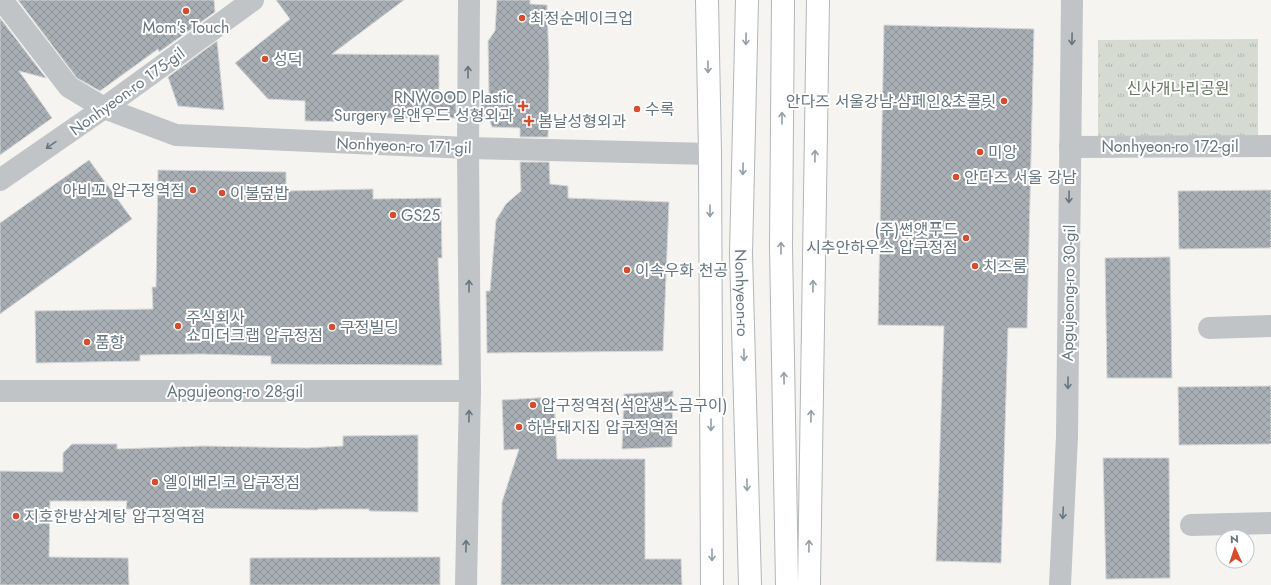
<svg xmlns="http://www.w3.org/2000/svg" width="1271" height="585" font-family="Jost,'Noto Sans KR',sans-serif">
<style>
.park{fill:url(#park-tufts)}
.building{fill:url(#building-cross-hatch);stroke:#d6d6d4}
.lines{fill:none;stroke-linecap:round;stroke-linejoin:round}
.major-casing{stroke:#b2b6b9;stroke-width:24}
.minor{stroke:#c0c4c7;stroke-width:22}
.major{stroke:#fff;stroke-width:22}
.oneway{stroke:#949fa6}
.oneway2{stroke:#667680}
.poi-dot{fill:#d74b2f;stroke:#fff;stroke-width:1.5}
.labels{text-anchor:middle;stroke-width:4;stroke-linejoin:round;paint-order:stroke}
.poi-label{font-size:16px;fill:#667680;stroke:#fff;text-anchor:start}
.park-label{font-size:16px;fill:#697864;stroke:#fff}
.street-label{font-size:16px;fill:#667680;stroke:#fff}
</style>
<defs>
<pattern id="park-tufts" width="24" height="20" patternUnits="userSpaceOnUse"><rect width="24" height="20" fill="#d6dbd2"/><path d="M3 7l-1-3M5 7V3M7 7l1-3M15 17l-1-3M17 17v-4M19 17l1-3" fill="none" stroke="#b1b6b0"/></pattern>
<pattern id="building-cross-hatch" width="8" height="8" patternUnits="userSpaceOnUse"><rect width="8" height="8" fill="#a8afb4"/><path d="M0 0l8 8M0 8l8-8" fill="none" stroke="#8d9398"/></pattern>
</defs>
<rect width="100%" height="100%" fill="#f5f4f1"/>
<polygon class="park" points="1258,39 1258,137 1098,137 1098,40"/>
<g class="building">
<polygon points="18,0 214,0 215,12 159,52 158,49 100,91 77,78"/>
<polygon points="276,0 404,0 332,54 439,55 439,92 456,93 456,118 366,118 366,122 305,121 305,101 268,99 235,63 290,19"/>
<polygon points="497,0 530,0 530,4 547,5 549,65 548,137 520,137 520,128 492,127 489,118 481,118 481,95 489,95 488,41 495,31"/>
<polygon points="0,18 46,78 19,71 52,118 0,155"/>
<polygon points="884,25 1034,29 1027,328 1008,328 1001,563 936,561 944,326 878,325"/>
<polygon points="217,41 224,110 178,106 168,77"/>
<polygon points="89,160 132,219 0,314 0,223"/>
<polygon points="520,162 549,162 550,184 568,186 568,198 669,202 663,351 487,353 486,291 490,291 496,220 506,204 521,191"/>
<polygon points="158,170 286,172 286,191 373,189 373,199 441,198 442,258 438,258 442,365 271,364 271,356 200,354 140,355 140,361 36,363 35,311 153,309 152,287 156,287"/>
<polygon points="1271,190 1271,248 1179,249 1178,191"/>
<polygon points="1170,257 1172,378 1107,378 1105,258"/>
<polygon points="1271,386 1271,444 1179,445 1178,387"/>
<polygon points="673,391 672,447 622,449 624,394"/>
<polygon points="554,397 557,459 645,459 645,559 681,559 682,585 501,585 502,502 519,449 504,450 502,400"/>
<polygon points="418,435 418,512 369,511 369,509 318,509 318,510 196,508 196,510 126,509 127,501 50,501 49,557 128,558 129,585 0,585 0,471 63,472 63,453 72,444 117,444 117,449 204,446 307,448 343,446 343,436"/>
<polygon points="1103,458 1169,458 1170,578 1106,579"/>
<polygon points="440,557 440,585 250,585 250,558"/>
</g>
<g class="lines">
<g class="major-casing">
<g id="major">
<polyline points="707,0 710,154 712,585"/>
<path id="s1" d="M747 0 741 253 750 585"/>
<polyline points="783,0 781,247 787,585"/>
<polyline points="809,585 818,0"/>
</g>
</g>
<g class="minor">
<polyline points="2,0 69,87 104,108 176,135 468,148 710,154"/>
<polyline points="1070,147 1271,146"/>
<polyline points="0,180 104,108 253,0"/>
<polyline points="1209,328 1271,326"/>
<polyline points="0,391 470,391"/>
<polyline points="1191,525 1271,523"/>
<polyline points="466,585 470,391 468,148 469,0"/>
<polyline points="1060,585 1067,437 1072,0"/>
</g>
<use href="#major" class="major"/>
</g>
<defs><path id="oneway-shaft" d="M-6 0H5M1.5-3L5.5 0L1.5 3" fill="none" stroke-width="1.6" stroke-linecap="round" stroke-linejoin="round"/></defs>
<g class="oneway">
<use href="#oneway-shaft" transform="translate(746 39) rotate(91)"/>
<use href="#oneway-shaft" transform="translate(708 67) rotate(89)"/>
<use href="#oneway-shaft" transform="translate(782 118) rotate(-90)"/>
<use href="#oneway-shaft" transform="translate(815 156) rotate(-89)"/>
<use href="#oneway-shaft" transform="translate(743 169) rotate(91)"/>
<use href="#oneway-shaft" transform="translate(710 211) rotate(90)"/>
<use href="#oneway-shaft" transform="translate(781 248) rotate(-90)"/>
<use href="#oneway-shaft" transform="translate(813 286) rotate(-89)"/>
<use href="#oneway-shaft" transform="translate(744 355) rotate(89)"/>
<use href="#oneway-shaft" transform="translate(784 378) rotate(-91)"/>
<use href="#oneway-shaft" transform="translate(811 416) rotate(-89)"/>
<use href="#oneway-shaft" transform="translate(711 425) rotate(90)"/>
<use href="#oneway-shaft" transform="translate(747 485) rotate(89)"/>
<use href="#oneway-shaft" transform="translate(809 546) rotate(-89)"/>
<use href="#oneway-shaft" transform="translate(712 555) rotate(90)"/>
</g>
<g class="oneway2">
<use href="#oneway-shaft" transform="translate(1072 39) rotate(91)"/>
<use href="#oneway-shaft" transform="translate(468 72) rotate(-90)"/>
<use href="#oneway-shaft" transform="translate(51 145) rotate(145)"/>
<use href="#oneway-shaft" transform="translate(1069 197) rotate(91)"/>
<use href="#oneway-shaft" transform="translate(469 286) rotate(-90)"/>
<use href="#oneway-shaft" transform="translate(1068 383) rotate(91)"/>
<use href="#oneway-shaft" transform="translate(469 416) rotate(-89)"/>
<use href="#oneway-shaft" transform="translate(1063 513) rotate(93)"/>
<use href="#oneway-shaft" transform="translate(466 546) rotate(-89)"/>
</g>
<g class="poi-dot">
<circle cx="186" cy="11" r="4"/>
<circle cx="522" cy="18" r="4"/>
<circle cx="265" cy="59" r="4"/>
<circle cx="1004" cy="101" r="4"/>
<path d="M521 100h4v4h4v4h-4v4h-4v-4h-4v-4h4z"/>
<circle cx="637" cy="109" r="4"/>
<path d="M527 115h4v4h4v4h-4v4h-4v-4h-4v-4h4z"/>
<circle cx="980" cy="152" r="4"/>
<circle cx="956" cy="177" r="4"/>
<circle cx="193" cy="190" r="4"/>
<circle cx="222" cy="193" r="4"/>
<circle cx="393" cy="215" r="4"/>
<circle cx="966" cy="238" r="4"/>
<circle cx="975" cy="266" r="4"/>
<circle cx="627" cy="270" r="4"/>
<circle cx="178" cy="326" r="4"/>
<circle cx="332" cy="327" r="4"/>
<circle cx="87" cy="342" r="4"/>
<circle cx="533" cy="405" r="4"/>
<circle cx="519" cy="427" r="4"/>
<circle cx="155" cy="482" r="4"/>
<circle cx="16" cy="516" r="4"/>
</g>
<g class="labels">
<g class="poi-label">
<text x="530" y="24">최정순메이크업</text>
<text x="186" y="33" text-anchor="middle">Mom's Touch</text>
<text x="273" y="65">성덕</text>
<text x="514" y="103" text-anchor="end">RNWOOD Plastic<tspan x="514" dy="18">Surgery 알앤우드 성형외과</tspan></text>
<text x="996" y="107" text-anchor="end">안다즈 서울강남-샴페인&amp;초콜릿</text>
<text x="645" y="115">수록</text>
<text x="538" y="127">봄날성형외과</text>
<text x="988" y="158">미앙</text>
<text x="964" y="183">안다즈 서울 강남</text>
<text x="185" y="196" text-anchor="end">아비꼬 압구정역점</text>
<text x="230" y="199">이불덮밥</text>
<text x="401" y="221">GS25</text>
<text x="958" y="235" text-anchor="end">(주)썬앳푸드<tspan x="958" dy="18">시추안하우스 압구정점</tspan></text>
<text x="983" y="272">치즈룸</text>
<text x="635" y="276">이속우화 천공</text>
<text x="186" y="323">주식회사<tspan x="186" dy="18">쇼미더크랩 압구정점</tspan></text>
<text x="340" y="333">구정빌딩</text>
<text x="95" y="348">품향</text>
<text x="541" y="411">압구정역점(석암생소금구이)</text>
<text x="527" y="433">하남돼지집 압구정역점</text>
<text x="163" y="488">엘이베리코 압구정점</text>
<text x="24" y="522">지호한방삼계탕 압구정역점</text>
</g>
<g class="park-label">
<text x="1178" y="94">신사개나리공원</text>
</g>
<g class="street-label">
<text transform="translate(127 91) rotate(-36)" y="6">Nonhyeon-ro 175-gil</text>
<text transform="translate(404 145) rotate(2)" y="6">Nonhyeon-ro 171-gil</text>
<text x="1170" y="152">Nonhyeon-ro 172-gil</text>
<text dy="6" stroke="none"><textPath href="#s1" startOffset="293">Nonhyeon-ro</textPath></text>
<text transform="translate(1068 293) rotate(-89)" y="6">Apgujeong-ro 30-gil</text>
<text x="235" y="397">Apgujeong-ro 28-gil</text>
</g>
</g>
<g transform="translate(1235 549) rotate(357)"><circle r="19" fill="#ffffff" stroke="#c2c8cc"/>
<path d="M0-3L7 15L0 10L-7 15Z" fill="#d74b2f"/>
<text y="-6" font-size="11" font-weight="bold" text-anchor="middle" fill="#667680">N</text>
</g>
</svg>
